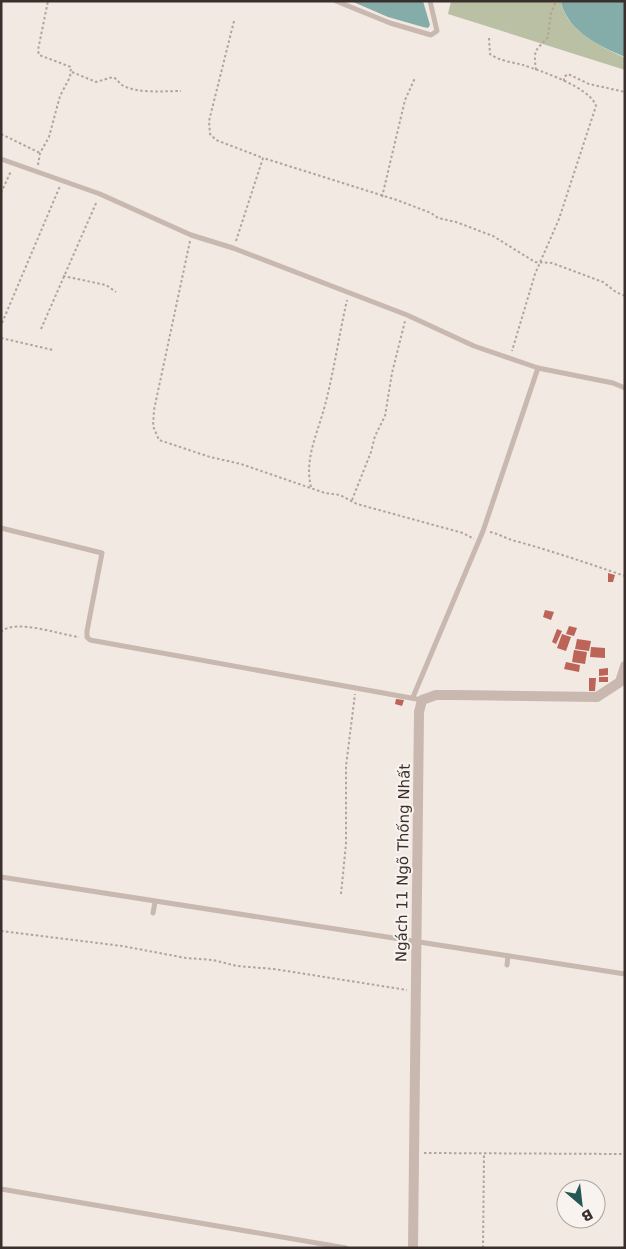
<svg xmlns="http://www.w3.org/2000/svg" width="626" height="1249" font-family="'DejaVu Sans',sans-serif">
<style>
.green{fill:#bac0a3}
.water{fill:#84aca9}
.building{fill:#bb6457}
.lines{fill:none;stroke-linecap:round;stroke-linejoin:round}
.path{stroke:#b5a299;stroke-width:2;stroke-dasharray:2.5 2.5;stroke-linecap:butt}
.service{stroke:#c9b8af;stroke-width:5}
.minor{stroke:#c9b8af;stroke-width:10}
.labels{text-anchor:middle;stroke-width:4;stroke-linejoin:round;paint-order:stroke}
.street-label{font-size:15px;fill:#392f2c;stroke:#f9f3ef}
</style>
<rect width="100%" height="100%" fill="#f2e9e2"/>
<path class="green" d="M451 1H563L561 4C570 33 599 45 625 58V70L448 14Z"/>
<g class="water">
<polygon points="351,1 423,1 430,25 428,28 423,27 388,17"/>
<path d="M563 1H625V57C598 45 570 33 561 3Z"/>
</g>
<g class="building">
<polygon points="608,573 615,575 613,582 608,582"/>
<polygon points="545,610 554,612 551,620 543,617"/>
<polygon points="569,626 577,628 574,636 566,634"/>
<polygon points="557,629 562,631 556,644 552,642"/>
<polygon points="562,634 571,637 566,651 557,648"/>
<polygon points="577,639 591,641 589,651 575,649"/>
<polygon points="591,647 605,648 605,658 590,657"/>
<polygon points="574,650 587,652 585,664 572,662"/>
<polygon points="566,662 580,665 579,672 564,669"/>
<polygon points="608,668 608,675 599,676 599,669"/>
<rect x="599" y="677" width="9" height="5"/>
<polygon points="589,678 596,678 595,691 589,691"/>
<polygon points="396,699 404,700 402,706 395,704"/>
</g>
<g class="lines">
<g class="path">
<polyline points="234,21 209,121 210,134 216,140 263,158"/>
<path d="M489 38 490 54C499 61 512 62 523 65 541 71 590 87 596 106L559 219 535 274 512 351"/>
<path d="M536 70C533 48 536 51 548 37L551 13 556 1"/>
<path d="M72 72 96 82 113 77C117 79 119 83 122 85 137 94 164 91 181 91"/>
<polyline points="564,81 564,77 568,74 589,84 625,92"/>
<polyline points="1,134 40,153"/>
<polyline points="38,165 40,153 49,137 60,96 70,77 71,67 39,55 38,50 48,1"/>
<polyline points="1,193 11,171"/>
<polyline points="382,197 405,100 415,78"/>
<polyline points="190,241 154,410 153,426 159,440 210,457 241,464 325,493 340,495 357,504 463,533 474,539"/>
<polyline points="236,241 263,158 397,200 431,213 438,218 456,222 493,236 535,262 552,263 603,282 616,292 625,296"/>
<polyline points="63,276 106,285 116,292"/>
<polyline points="2,323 60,186"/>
<polyline points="41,329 97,201"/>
<polyline points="1,338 53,350"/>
<path d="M311 487C304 458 318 433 325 405 334 371 339 335 347 300"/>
<polyline points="352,500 371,452 375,436 385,416 392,373 405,321"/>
<path d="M490 532C500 534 508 540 519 542 555 552 590 564 625 576"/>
<path d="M1 632C15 618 61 635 79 637"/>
<polyline points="341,894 346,844 346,766 355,694"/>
<polyline points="1,931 122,946 186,958 213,960 237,966 274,969 407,990"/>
<polyline points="424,1153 625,1154"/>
<polyline points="483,1248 484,1153"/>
</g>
<g class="service">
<polyline points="336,1 390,23 431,35 437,31 430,1"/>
<polyline points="1,159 100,194 191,235 233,248 407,315 474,346 538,368 613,383 625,388"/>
<polyline points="1,528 102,553 87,631 87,637 90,640 422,700"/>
<polyline points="413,697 483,531 538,368"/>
<polyline points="1,877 625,974"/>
<polyline points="153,913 155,902"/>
<polyline points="507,965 508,956"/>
<polyline points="1,1189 346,1248"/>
</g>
<polyline class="minor" points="413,1248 419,712 422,700 436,695 454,695 597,697 620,682 625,666"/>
</g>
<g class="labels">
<g class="street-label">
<text transform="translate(403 863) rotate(-89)" y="5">Ngách 11 Ngõ Thống Nhất</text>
</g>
</g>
<rect width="626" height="1249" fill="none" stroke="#392f2c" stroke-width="5"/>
<g transform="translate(581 1204) rotate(152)"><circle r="24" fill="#f9f3ef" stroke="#aca5a1"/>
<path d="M0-4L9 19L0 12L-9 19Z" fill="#255754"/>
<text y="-8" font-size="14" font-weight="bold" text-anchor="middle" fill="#392f2c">B</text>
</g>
</svg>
